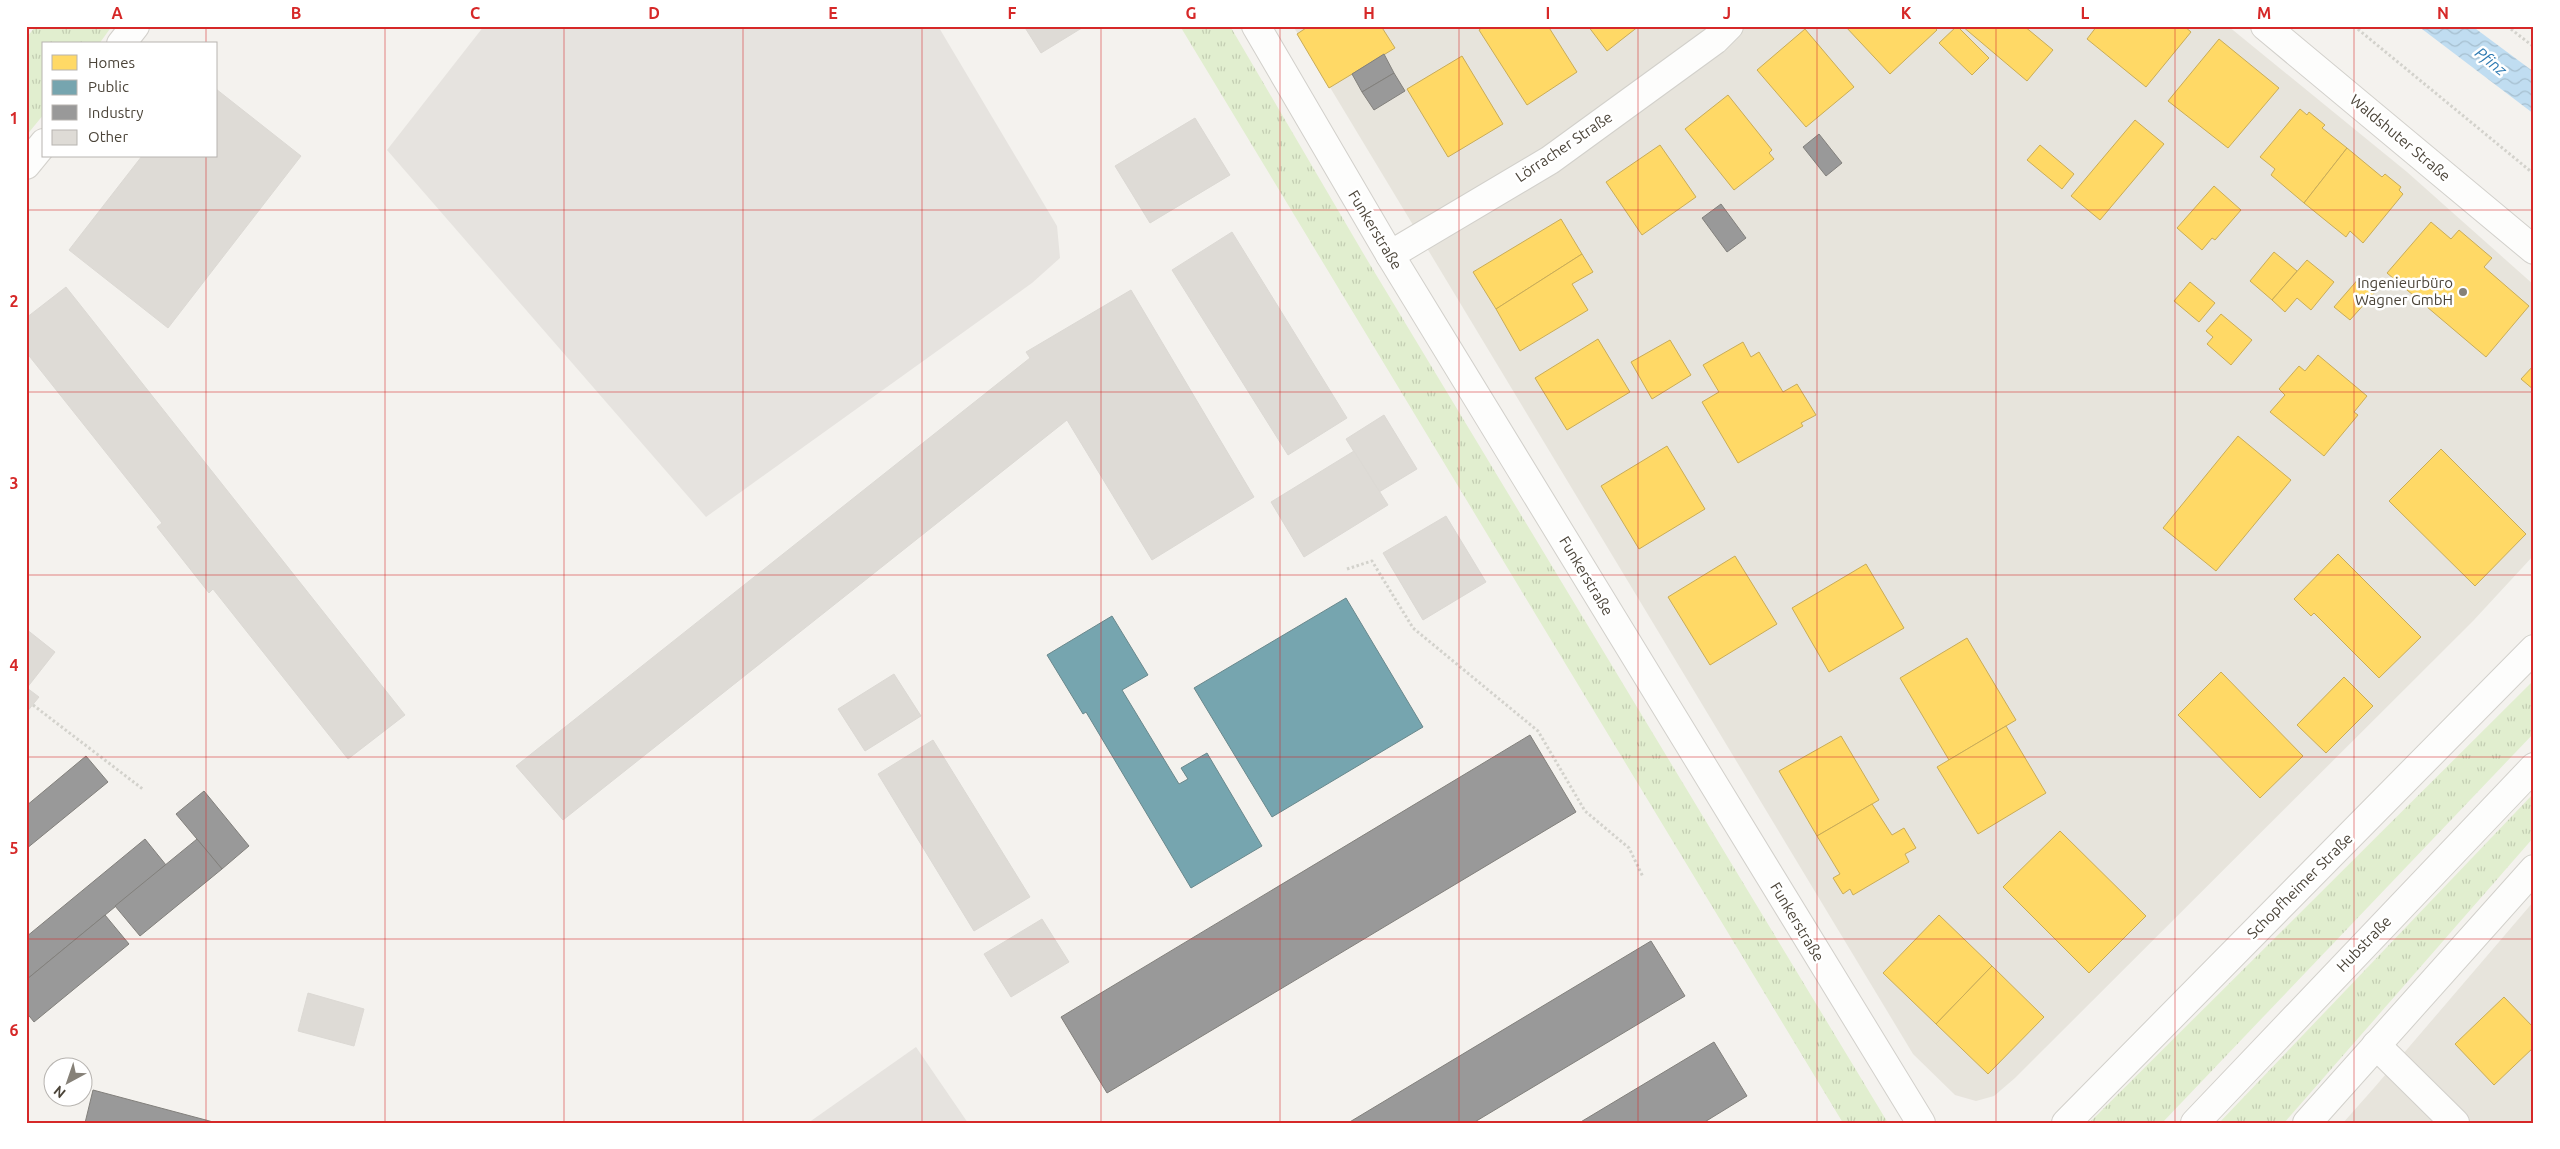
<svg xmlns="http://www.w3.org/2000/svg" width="2560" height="1149" font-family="Ubuntu,sans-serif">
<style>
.residential{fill:#e7e4dc}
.grass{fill:url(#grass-tufts)}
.parking{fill:#e6e3df}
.water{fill:url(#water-waves)}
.homes{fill:#ffd966;stroke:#c9ac58}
.public{fill:#76a5af;stroke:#69888c}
.industry{fill:#999;stroke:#82807c}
.building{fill:#dedbd6;stroke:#dcd9d4}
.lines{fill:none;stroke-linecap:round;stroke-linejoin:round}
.minor-casing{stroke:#d2d0cb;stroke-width:30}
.path{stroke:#d3d2cc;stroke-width:3;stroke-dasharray:2.5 2.5;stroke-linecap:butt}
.minor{stroke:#fdfdfc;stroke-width:28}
.grid{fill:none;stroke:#d62828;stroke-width:1;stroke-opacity:0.55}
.poi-dot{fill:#868178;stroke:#fff;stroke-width:2}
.labels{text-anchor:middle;stroke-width:5;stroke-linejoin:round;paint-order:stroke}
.street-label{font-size:15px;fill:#4b4439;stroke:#fff}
.poi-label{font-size:15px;fill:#4b4439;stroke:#fff;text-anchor:end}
.water-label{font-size:16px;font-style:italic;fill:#2e7ab2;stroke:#fff}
.neatline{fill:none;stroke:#d62828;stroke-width:2}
.grid-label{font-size:16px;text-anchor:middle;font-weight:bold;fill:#d62828}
</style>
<defs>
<pattern id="grass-tufts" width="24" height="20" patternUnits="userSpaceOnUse" patternTransform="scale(1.25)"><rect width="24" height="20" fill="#e1eecf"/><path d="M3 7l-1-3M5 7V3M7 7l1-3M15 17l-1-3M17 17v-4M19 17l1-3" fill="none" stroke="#c3cdb2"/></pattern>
<pattern id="water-waves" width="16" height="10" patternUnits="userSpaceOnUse" patternTransform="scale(1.25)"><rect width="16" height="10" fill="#c0ddf1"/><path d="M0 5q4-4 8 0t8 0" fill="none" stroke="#a6bfcf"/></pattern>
</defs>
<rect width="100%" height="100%" fill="#f4f2ee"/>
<g class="residential">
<polygon points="1293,26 2228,26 2407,172 2534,285 2534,555 2473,621 2015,1078 1994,1096 1976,1101 1955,1095 1913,1054"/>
<polygon points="2534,901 2534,1123 2343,1123 2374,1088"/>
</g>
<g class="grass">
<polygon points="36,26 112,26 99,44 44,44 44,114 26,136 26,38"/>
<polygon points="1180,26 1230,26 1366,258 1888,1123 1843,1123"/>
<polygon points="2534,680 2534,733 2162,1123 2089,1123"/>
<polygon points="2534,793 2534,837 2284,1123 2219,1123"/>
</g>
<g class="parking">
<polygon points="484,26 938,26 1057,226 1060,258 1032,283 706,517 387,150"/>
<polygon points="916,1047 968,1123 808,1123"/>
</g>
<polygon class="water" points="2418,26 2472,26 2534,72 2534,114"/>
<g class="homes">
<polygon points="1309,26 1381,26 1395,48 1329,88 1297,34"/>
<polygon points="1484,26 1548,26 1577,72 1527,105 1479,30"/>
<polygon points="1588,26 1639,26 1607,51"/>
<polygon points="1845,26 1933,26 1937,30 1890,74"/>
<polygon points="1957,26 1989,58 1972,75 1939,43"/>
<polygon points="1962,26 2024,26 2053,50 2027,81"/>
<polygon points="2097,26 2184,26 2191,32 2146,87 2087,39"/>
<polygon points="1805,29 1854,87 1806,127 1757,70"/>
<polygon points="2219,39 2279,88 2228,148 2168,101"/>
<polygon points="1462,56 1503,124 1448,157 1407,89"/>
<polygon points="1728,95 1772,150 1769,153 1774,159 1734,190 1685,129"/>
<polygon points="2300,109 2307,115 2309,112 2325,125 2322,128 2347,148 2304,203 2271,175 2275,169 2260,157"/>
<polygon points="2135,120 2164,144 2100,220 2071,196"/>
<polygon points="1660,145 1696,197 1642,235 1606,182"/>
<polygon points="2040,145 2074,174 2062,189 2027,160"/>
<polygon points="2347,148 2382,177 2385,174 2401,187 2399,190 2403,194 2363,243 2350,231 2346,237 2304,203"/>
<polygon points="2214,186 2241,210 2215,240 2212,238 2202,250 2177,228"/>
<polygon points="1561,219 1582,254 1496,309 1473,272"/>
<polygon points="2431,222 2451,239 2459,230 2492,258 2484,267 2529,306 2486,357 2387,273"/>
<polygon points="2274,252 2297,271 2272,300 2250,281"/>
<polygon points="1582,254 1593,272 1572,284 1588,310 1520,351 1496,309"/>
<polygon points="2307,260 2334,282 2311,310 2297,298 2285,312 2272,300"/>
<polygon points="2360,277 2376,291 2350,320 2334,307"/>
<polygon points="2190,282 2215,303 2199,322 2174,301"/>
<polygon points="2221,314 2252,340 2231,365 2207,344 2213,337 2206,331"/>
<polygon points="1598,339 1630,392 1567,430 1535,378"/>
<polygon points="1670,340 1691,375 1652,399 1631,362"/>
<polygon points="1743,342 1751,357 1759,352 1783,392 1797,384 1816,415 1801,423 1803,426 1738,463 1702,402 1719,392 1703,365"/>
<polygon points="2318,355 2367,396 2354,412 2358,415 2324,456 2270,412 2285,395 2279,389 2299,366 2305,371"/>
<polygon points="2534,365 2534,390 2521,379"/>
<polygon points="2238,436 2291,480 2216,571 2163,528"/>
<polygon points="1667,446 1705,509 1639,549 1601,486"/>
<polygon points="2441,449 2526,534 2475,586 2389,501"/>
<polygon points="2338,554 2421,637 2379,678 2314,613 2311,616 2294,599"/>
<polygon points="1735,556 1777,624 1710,665 1668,597"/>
<polygon points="1866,564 1904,628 1829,672 1792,608"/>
<polygon points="1967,638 2016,720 1949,760 1900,678"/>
<polygon points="2221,672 2303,756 2260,798 2178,715"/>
<polygon points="2344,677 2373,706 2326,753 2297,725"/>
<polygon points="2006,726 2046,793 1978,834 1937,767"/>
<polygon points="1841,736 1879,800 1817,836 1779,771"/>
<polygon points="1872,804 1892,835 1904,828 1916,848 1905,854 1909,862 1853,895 1850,889 1843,894 1833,878 1840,874 1817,836"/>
<polygon points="2060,831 2146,916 2089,973 2003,887"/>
<polygon points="1939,915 1992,966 1936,1024 1883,973"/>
<polygon points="1992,966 2044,1017 1988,1074 1936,1024"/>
<polygon points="2504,997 2534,1028 2534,1047 2494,1085 2455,1044"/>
</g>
<g class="public">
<polygon points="1346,598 1423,727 1272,817 1194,688"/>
<polygon points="1112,616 1148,675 1122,690 1179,784 1188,779 1181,768 1207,753 1262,846 1191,888 1086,712 1083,714 1047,655"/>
</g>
<g class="industry">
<polygon points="1384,54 1394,73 1362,92 1352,74"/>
<polygon points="1394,73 1405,91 1374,110 1362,92"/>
<polygon points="1819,134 1842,163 1826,176 1803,147"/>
<polygon points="1721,204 1746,238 1727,252 1702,218"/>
<polygon points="1530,735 1576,812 1107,1093 1061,1017"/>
<polygon points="86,756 108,782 26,849 26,806"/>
<polygon points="204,791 249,846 222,869 176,814"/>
<polygon points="145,839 166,865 26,980 26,937"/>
<polygon points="197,839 222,869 140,936 115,906"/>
<polygon points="105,915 129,944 34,1022 26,1012 26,980"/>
<polygon points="1651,941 1685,996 1473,1123 1348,1123"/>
<polygon points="1714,1042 1747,1096 1703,1123 1579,1123"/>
<polygon points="93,1090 217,1123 85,1123"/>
</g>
<g class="building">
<polygon points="1024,26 1085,26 1041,53"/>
<polygon points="216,89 301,156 168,328 69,250 142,156 216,156"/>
<polygon points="1195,118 1230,175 1150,223 1115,166"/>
<polygon points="1232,232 1347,418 1288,455 1172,270"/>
<polygon points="66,287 405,715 348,759 213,589 209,593 157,527 162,523 26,352 26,318"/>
<polygon points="1131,290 1254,497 1152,560 1067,420 563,820 516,766 1030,358 1026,352"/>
<polygon points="1384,415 1417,469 1379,492 1346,439"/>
<polygon points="1354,451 1388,505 1304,557 1271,502"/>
<polygon points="1446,516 1486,582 1423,620 1383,553"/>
<polygon points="26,629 55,652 26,689"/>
<polygon points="894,674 921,716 865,751 838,709"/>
<polygon points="27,688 39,697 26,713 26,689"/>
<polygon points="933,740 1030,897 974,931 878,774"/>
<polygon points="1042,919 1069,962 1011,997 984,954"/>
<polygon points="308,993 364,1009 354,1046 298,1031"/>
</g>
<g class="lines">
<g class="minor-casing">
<g id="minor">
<polyline points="1256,26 1390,255 1921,1123"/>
<polyline points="2265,26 2534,250"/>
<polyline points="121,44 135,26"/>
<polyline points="26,165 44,143"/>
<polyline points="1390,255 1550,160 1715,40 1729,26"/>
<polyline points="2376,1045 2455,1123"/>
<polyline points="2066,1123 2534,649"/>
<polyline points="2195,1123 2534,767"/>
<polyline points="2307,1123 2534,869"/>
</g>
</g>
<g class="path">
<polyline points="2354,26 2534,174"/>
<polyline points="2507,26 2534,47"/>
<polyline points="1347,569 1372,561 1413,628 1538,731 1585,811 1629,848 1643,877"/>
<polyline points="33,705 144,790"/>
</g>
<use href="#minor" class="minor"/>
</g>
<path class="grid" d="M206 26V44M385 26V1123M564 26V1123M743 26V1123M922 26V1123M1101 26V1123M1280 26V1123M1459 26V1123M1638 26V1123M1817 26V1123M1996 26V1123M2175 26V1123M2354 26V1123M206 156V1123M26 210H2534M26 392H2534M26 575H2534M26 757H2534M26 939H2534"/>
<circle class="poi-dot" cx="2463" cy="292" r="5"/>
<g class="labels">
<g class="street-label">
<text transform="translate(2400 138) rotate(40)" y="5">Waldshuter Straße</text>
<text transform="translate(1564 147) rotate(-34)" y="5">Lörracher Straße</text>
<text transform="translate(1375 230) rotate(59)" y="5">Funkerstraße</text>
<text transform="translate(1586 576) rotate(59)" y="5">Funkerstraße</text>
<text transform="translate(2300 886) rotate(-45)" y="5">Schopfheimer Straße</text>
<text transform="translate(1797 922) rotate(59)" y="5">Funkerstraße</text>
<text transform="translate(2364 944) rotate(-46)" y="5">Hubstraße</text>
</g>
<g class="poi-label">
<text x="2453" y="288">Ingenieurbüro<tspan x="2453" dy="17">Wagner GmbH</tspan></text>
</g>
<g class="water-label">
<text transform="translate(2491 61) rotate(39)" y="6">Pfinz</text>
</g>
</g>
<rect width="2560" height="1149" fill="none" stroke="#ffffff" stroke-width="55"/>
<rect x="42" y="42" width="175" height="115" fill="#ffffff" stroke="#b7b4b0"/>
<rect x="52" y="55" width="25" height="15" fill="#ffd966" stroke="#b7b4b0"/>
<text x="88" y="68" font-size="15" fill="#4b4439">Homes</text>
<rect x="52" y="80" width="25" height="15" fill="#76a5af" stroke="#b7b4b0"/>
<text x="88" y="92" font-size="15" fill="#4b4439">Public</text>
<rect x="52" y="105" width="25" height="15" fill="#999999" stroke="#b7b4b0"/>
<text x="88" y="118" font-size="15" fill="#4b4439">Industry</text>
<rect x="52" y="130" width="25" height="15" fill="#dedbd6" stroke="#b7b4b0"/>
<text x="88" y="142" font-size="15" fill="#4b4439">Other</text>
<g transform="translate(68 1082) rotate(220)"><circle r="24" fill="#ffffff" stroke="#b7b4b0"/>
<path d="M0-4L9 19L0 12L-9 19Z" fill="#868178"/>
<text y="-8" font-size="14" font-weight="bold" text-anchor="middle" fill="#4b4439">N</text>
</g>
<rect x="28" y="28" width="2504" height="1094" class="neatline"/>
<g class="grid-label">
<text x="117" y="19">A</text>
<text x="296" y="19">B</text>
<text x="475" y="19">C</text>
<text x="654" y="19">D</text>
<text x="833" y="19">E</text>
<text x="1012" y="19">F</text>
<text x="1191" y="19">G</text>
<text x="1369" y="19">H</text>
<text x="1548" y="19">I</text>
<text x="1727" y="19">J</text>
<text x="1906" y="19">K</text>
<text x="2085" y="19">L</text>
<text x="2264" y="19">M</text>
<text x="2443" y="19">N</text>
<text x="14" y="124">1</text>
<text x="14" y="307">2</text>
<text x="14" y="489">3</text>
<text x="14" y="671">4</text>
<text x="14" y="854">5</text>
<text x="14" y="1036">6</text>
</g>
</svg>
